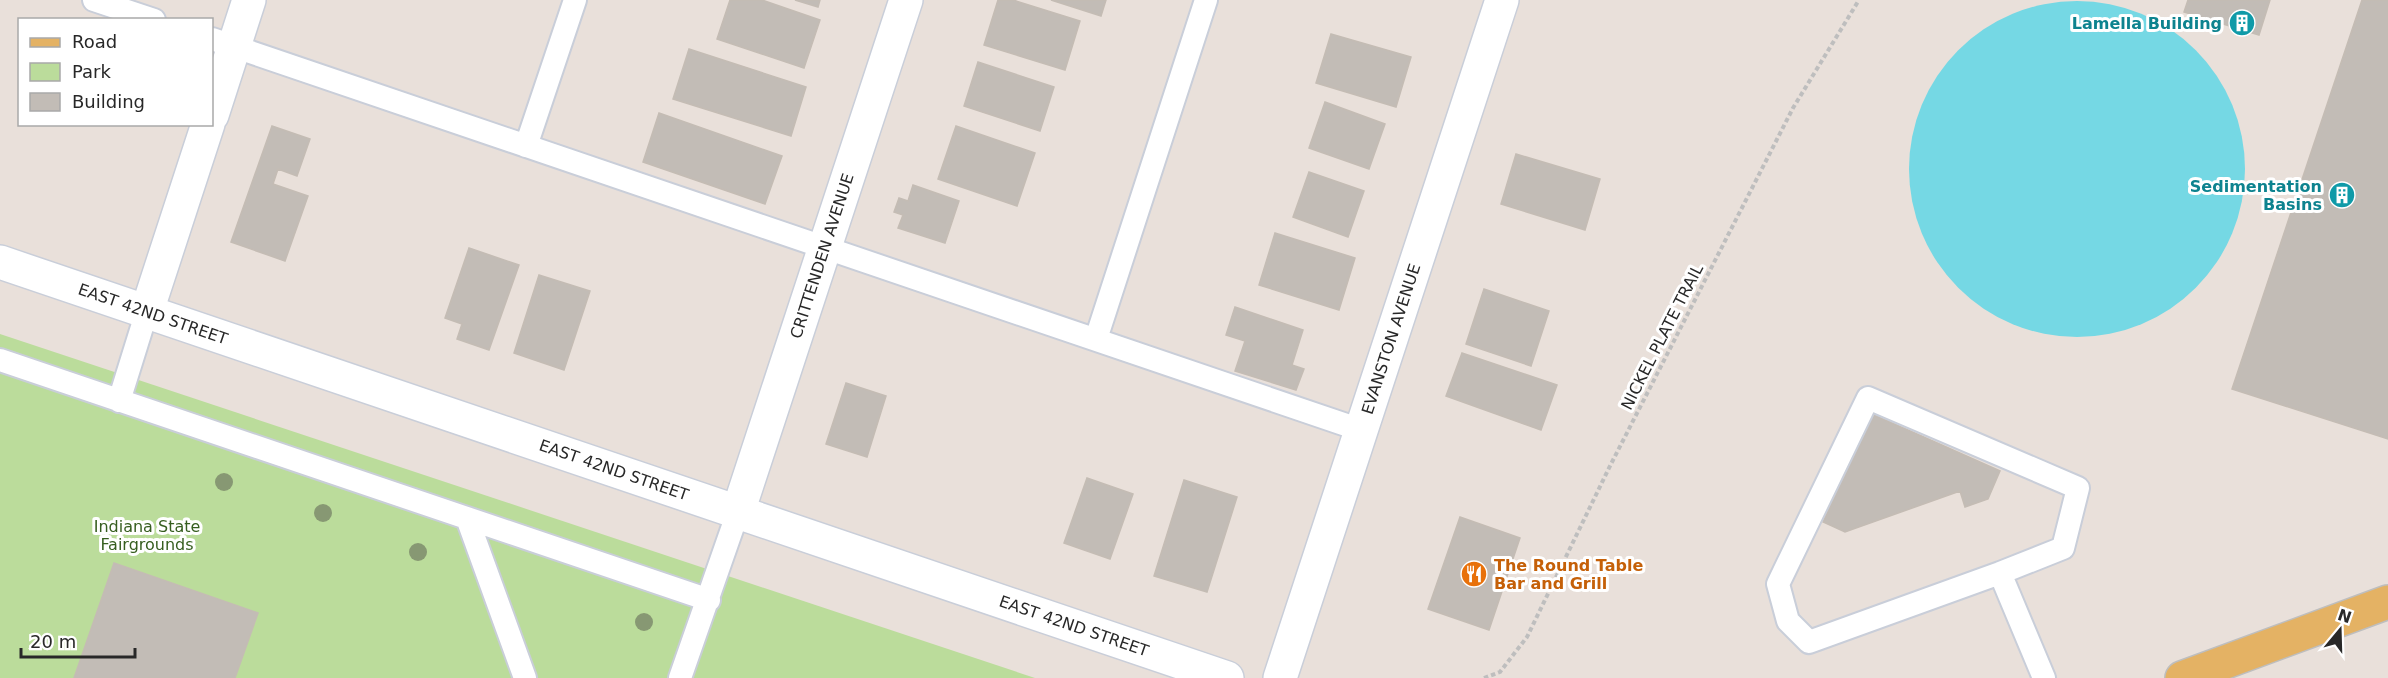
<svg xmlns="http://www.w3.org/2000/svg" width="2388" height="678" font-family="'DejaVu Sans',sans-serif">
<rect width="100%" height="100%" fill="#e9e0da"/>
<path fill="#bbdc9b" d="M0 334 1035 678H0Z"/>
<path fill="#75d8e4" d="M1909 169a168 168 0 1 1 336 0a168 168 0 1 1-336 0Z"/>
<path fill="#c2bcb6" stroke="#c4bcb4" stroke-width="1.5" d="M730 0H762L820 20 804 68 717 39Z
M795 0H820L818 7Z
M998 0H1013L1080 21 1065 70 984 45Z
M1051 0H1106L1101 16Z
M2188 0H2270L2259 35 2184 12Z
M2362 0H2388V439L2232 389Z
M1331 34 1411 57 1396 107 1316 83Z
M689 49 806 87 791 136 673 99Z
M978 62 1054 87 1040 131 964 106Z
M1325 102 1385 124 1369 169 1309 148Z
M659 113 782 156 765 204 643 162Z
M272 126 310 139 297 176 278 169 273 184 308 196 285 261 231 242Z
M956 126 1035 153 1017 206 938 179Z
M1516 154 1600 179 1585 230 1501 204Z
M1309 172 1364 191 1348 237 1293 217Z
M913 185 959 201 945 243 898 228 903 215 894 212 899 198 908 201Z
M1275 233 1355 258 1339 310 1259 285Z
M469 248 519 265 489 350 457 339 462 324 445 318Z
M539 275 590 291 564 370 514 353Z
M1484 289 1549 311 1531 366 1466 344Z
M1235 307 1303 330 1292 365 1304 369 1296 390 1235 371 1245 341 1226 335Z
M1462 353 1557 385 1541 430 1446 396Z
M846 383 886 396 867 457 826 444Z
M1872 414 2000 471 1988 499 1965 507 1960 491 1845 532 1823 522Z
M1087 478 1133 494 1110 559 1064 543Z
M1184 480 1237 497 1207 592 1154 576Z
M1460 517 1520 538 1489 630 1428 609Z
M114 563 258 613 235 678H74Z"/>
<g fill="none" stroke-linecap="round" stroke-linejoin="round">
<defs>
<path id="service" d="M94 0 154 20
M212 39 1361 430
M526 146 575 0
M1096 339 1206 0
M0 360 709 600
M119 401 147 311
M467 518 525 678
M2000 573 2063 548 2078 488 1868 398 1778 584 1788 621 1809 642 2000 573 2044 678
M680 678 738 512"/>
<path id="minor" d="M212 115 249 0
M147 311 208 124
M738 512 906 0
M1280 678 1502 0"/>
<path id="tertiary" d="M0 262 1227 678"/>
<path id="primary" d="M2182 678 2388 602"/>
</defs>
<use href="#service" stroke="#c9ced9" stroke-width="26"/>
<use href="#minor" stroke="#c9ced9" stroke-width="36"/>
<use href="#tertiary" stroke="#c9ced9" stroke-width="36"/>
<use href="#primary" stroke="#bebebe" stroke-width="36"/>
<path stroke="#bebebe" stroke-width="4" stroke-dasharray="4.5 3" stroke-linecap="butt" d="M1484 678 1500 672 1527 637 1611 464 1793 108 1859 0"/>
<use href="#service" stroke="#fff" stroke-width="22"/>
<use href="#minor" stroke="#fff" stroke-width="33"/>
<use href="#tertiary" stroke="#fff" stroke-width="33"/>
<use href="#primary" stroke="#e4b264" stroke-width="33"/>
</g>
<g fill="#879873">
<circle cx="224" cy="482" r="9"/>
<circle cx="323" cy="513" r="9"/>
<circle cx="418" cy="552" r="9"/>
<circle cx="644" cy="622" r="9"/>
</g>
<defs>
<symbol id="building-disc" viewBox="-11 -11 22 22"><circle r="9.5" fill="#0f9aa8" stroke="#fff"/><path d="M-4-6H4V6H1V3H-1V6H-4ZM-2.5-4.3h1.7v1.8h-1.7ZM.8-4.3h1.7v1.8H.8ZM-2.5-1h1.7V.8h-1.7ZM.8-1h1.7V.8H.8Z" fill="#fff"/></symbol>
<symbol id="restaurant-disc" viewBox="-11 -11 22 22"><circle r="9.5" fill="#e8710a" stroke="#fff"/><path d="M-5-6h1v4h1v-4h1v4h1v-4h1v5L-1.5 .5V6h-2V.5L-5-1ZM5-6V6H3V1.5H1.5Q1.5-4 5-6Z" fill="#fff"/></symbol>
</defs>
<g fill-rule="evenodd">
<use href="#building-disc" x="2227" y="8" width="30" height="30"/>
<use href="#building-disc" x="2327" y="180" width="30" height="30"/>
<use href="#restaurant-disc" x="1459" y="559" width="30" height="30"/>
</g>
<g text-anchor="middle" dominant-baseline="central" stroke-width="6" stroke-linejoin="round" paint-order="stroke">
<g font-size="16" font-weight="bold" fill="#0d838f" stroke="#fff" text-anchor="end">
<text x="2222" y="23">Lamella Building</text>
<text x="2322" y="186">Sedimentation<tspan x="2322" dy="18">Basins</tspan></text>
</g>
<g font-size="16" fill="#282828" stroke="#fff">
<text transform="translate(822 256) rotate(-72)">CRITTENDEN AVENUE</text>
<text transform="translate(153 314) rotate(19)">EAST 42ND STREET</text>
<text transform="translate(1662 337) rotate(-63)">NICKEL PLATE TRAIL</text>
<text transform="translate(1391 339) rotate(-72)">EVANSTON AVENUE</text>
<text transform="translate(614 470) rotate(19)">EAST 42ND STREET</text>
<text transform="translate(1074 626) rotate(19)">EAST 42ND STREET</text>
</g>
<g font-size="16" fill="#365e1f" stroke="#fff">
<text x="147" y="526">Indiana State<tspan x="147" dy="18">Fairgrounds</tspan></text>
</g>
<g font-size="16" font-weight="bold" fill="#c56008" stroke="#fff" text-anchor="start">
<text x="1494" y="565">The Round Table<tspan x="1494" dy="18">Bar and Grill</tspan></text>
</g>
</g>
<rect x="18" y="18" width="195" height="108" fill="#ffffff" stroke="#a9a9a9" stroke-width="1.5"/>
<rect x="30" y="38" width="30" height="9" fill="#e4b264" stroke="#a9a9a9" stroke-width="1.5"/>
<text x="72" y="48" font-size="18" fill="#282828">Road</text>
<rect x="30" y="63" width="30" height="18" fill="#bbdc9b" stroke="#a9a9a9" stroke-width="1.5"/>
<text x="72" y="78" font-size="18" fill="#282828">Park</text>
<rect x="30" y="93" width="30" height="18" fill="#c2bcb6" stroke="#a9a9a9" stroke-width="1.5"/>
<text x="72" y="108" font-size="18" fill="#282828">Building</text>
<g transform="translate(2340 630) rotate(19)" stroke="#ffffff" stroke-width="4.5" paint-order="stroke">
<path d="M0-4.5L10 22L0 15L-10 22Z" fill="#282828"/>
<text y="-9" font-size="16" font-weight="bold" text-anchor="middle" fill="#282828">N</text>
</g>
<path d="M21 648v9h114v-9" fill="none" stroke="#282828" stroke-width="3"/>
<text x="30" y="648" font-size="18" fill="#282828" stroke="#ffffff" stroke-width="4.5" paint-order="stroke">20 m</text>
</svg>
